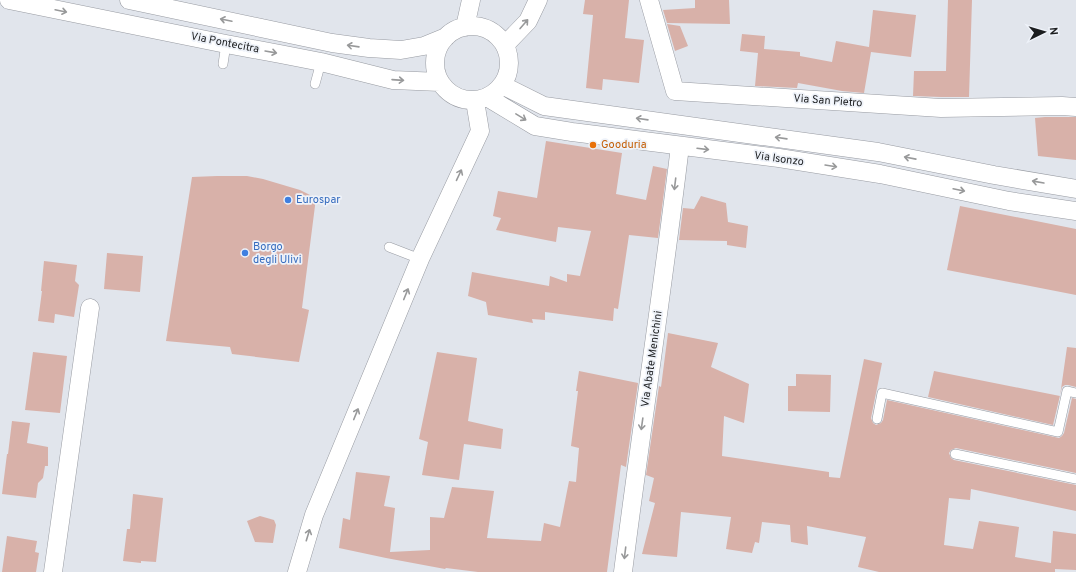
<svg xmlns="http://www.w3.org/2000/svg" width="1076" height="572" font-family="Overpass,sans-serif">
<rect width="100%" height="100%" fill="#e1e5ec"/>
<path fill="#d8b1a9" d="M585 0H629L625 38 644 40 639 83 603 79 602 90 586 88 593 15 583 14Z
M695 0H729L730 24 667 23 663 10 695 8Z
M948 0H972L969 97H941L913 96 914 71H946Z
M873 10 916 15 911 57 871 52 864 93 842 91 798 83 797 88 755 86 758 53 740 51 742 34 765 36 764 49 800 52V56L832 62 836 41 869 47Z
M667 24 680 26 688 46 675 51Z
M1045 117H1076V160L1038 156 1035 118Z
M546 141 622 153 616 194 646 200 653 166 667 169 658 238 629 235 618 309 614 308 613 321 545 312V320L532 319 533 323 488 315 486 302 468 296 472 272 549 286 550 276 567 282V274L580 276 591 231 558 227 556 242 496 230 501 218 493 216 498 191 537 198Z
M217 176H247L263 179 300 190 316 198 302 308 309 310 299 362 232 354 230 347 166 341 192 177Z
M701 196 726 203 728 222 748 226 746 248 727 245V241L679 240 683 208 694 209Z
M960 206 1076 229V295L947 270Z
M107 253 143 256 140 292 104 289Z
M44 261 77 265 75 281 79 285 74 317 55 314 54 323 38 321 42 291H41Z
M668 333 718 343 711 367 749 384 744 423 724 416 722 456 829 472V477L840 478 864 359 882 363 871 418 873 423 876 425 881 423 883 420 887 400 1059 438 1062 436 1064 433 1072 398 1076 399V473L956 448 951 450 949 453 951 458 954 460 1076 485V511L971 489 970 500 949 498 944 545 973 549 979 521 1019 527 1015 557 1051 563 1053 531 1076 534V570L1055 569V572H879L858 567 866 537 807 526 808 545 791 542 790 525 762 522 759 543 755 542 752 553 726 549 731 517 681 512 677 557 642 554 655 503 649 501 654 478 646 475 659 386 661 387Z
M1067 347 1076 348V387L1068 385H1065L1062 387 1053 425 928 397 934 371 1060 396Z
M33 352 67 356 60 413 25 410Z
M437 352 477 358 468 421 503 429 501 449 464 444 459 480 422 475 428 442 419 439Z
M579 371 638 383 626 467 621 465 607 572H478L446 568 445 569 386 558 339 548 343 518 350 520 356 472 390 476 384 506 395 508 390 552 430 550V517L444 518 452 487 494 491 487 538 541 541 544 523 560 527 569 481 576 482 579 448 571 446 578 391H576Z
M796 374 831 375 830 412 788 411V386H796Z
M12 421 30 423 27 443 48 447V466H45L43 478 38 483 36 498 2 494 7 454H8Z
M133 494 163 498 156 562 141 561V563L123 561 127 529H130Z
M260 516 274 520 276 525 273 543 255 542 247 521Z
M7 536 37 541 35 552 39 553 36 572H2Z"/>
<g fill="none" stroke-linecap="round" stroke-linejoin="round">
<defs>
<path id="lane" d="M223 64 226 44
M315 84 321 62
M389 247 420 259
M877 419 882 393 1058 432 1067 391 1076 393
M955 454 1076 479"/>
<path id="street" d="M9 0 226 44 280 54 321 62 393 80 440 82
M129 0 332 43 369 48 401 50 424 46 446 37
M649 0 675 91 941 108 1062 106 1076 107
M435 63a37 37 0 1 1 74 0a37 37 0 1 1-74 0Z
M465 27 471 0
M505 45 528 21 538 0
M502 85 544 106 878 152 994 175 1076 189
M487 97 535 126 572 132 779 158 880 174 1009 201 1076 211
M53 572 90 308
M297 572 314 515 420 259 480 131 475 101
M623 572C641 430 663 288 680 146"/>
</defs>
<use href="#lane" stroke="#989ba2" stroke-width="10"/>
<use href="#street" stroke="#989ba2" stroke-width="19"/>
<use href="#lane" stroke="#fff" stroke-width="9"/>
<use href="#street" stroke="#fff" stroke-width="18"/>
</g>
<defs><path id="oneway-shaft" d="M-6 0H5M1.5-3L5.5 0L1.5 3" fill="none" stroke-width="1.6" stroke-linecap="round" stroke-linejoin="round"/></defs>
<g stroke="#98999a">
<use href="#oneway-shaft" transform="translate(61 11) rotate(12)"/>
<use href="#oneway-shaft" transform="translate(226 20) rotate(-168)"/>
<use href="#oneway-shaft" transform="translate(524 24) rotate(-49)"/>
<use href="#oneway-shaft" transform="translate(353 46) rotate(-172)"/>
<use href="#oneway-shaft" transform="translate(271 52) rotate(10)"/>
<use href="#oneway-shaft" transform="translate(398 80) rotate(4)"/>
<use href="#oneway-shaft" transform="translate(521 117) rotate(31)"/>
<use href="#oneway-shaft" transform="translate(642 119) rotate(-172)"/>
<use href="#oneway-shaft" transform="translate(781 138) rotate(-172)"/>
<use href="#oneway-shaft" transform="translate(703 149) rotate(7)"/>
<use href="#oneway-shaft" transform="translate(910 158) rotate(-169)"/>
<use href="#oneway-shaft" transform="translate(831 166) rotate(9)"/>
<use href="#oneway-shaft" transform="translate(459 175) rotate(-65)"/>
<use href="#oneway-shaft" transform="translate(1038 182) rotate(-170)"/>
<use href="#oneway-shaft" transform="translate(675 184) rotate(97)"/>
<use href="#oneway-shaft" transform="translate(959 190) rotate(12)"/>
<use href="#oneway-shaft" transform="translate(406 294) rotate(-68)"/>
<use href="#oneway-shaft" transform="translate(356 414) rotate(-68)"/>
<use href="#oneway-shaft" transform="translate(642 424) rotate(98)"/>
<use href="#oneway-shaft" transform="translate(308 535) rotate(-73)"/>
<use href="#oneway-shaft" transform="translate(625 553) rotate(97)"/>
</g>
<circle fill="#e8710a" stroke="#eef2f9" stroke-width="1.5" cx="593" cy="145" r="4"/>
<g fill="#3f7fe0" stroke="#eef2f9" stroke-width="1.5">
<circle cx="288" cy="200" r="4"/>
<circle cx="245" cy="253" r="4"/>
</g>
<g text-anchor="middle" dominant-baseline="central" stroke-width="3.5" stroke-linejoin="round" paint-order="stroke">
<g font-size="11" fill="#1b1d1f" stroke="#eef2f9">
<text transform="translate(225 43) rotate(11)">Via Pontecitra</text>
<text transform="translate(828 101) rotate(4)">Via San Pietro</text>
<text transform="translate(779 159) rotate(8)">Via Isonzo</text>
<text transform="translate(652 359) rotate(-82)">Via Abate Menichini</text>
</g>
<g font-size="11" fill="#c56008" stroke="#eef2f9" text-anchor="start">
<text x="601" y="145">Gooduria</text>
</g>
<g font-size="11" fill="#366cbe" stroke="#eef2f9" text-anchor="start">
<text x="296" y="200">Eurospar</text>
<text x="253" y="247">Borgo<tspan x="253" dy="13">degli Ulivi</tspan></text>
</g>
</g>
<g transform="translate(1044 32) rotate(85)" stroke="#eef2f9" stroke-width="3" paint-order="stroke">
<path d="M0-3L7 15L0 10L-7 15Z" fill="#1b1d1f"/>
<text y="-6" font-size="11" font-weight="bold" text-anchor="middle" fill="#1b1d1f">N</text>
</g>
</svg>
